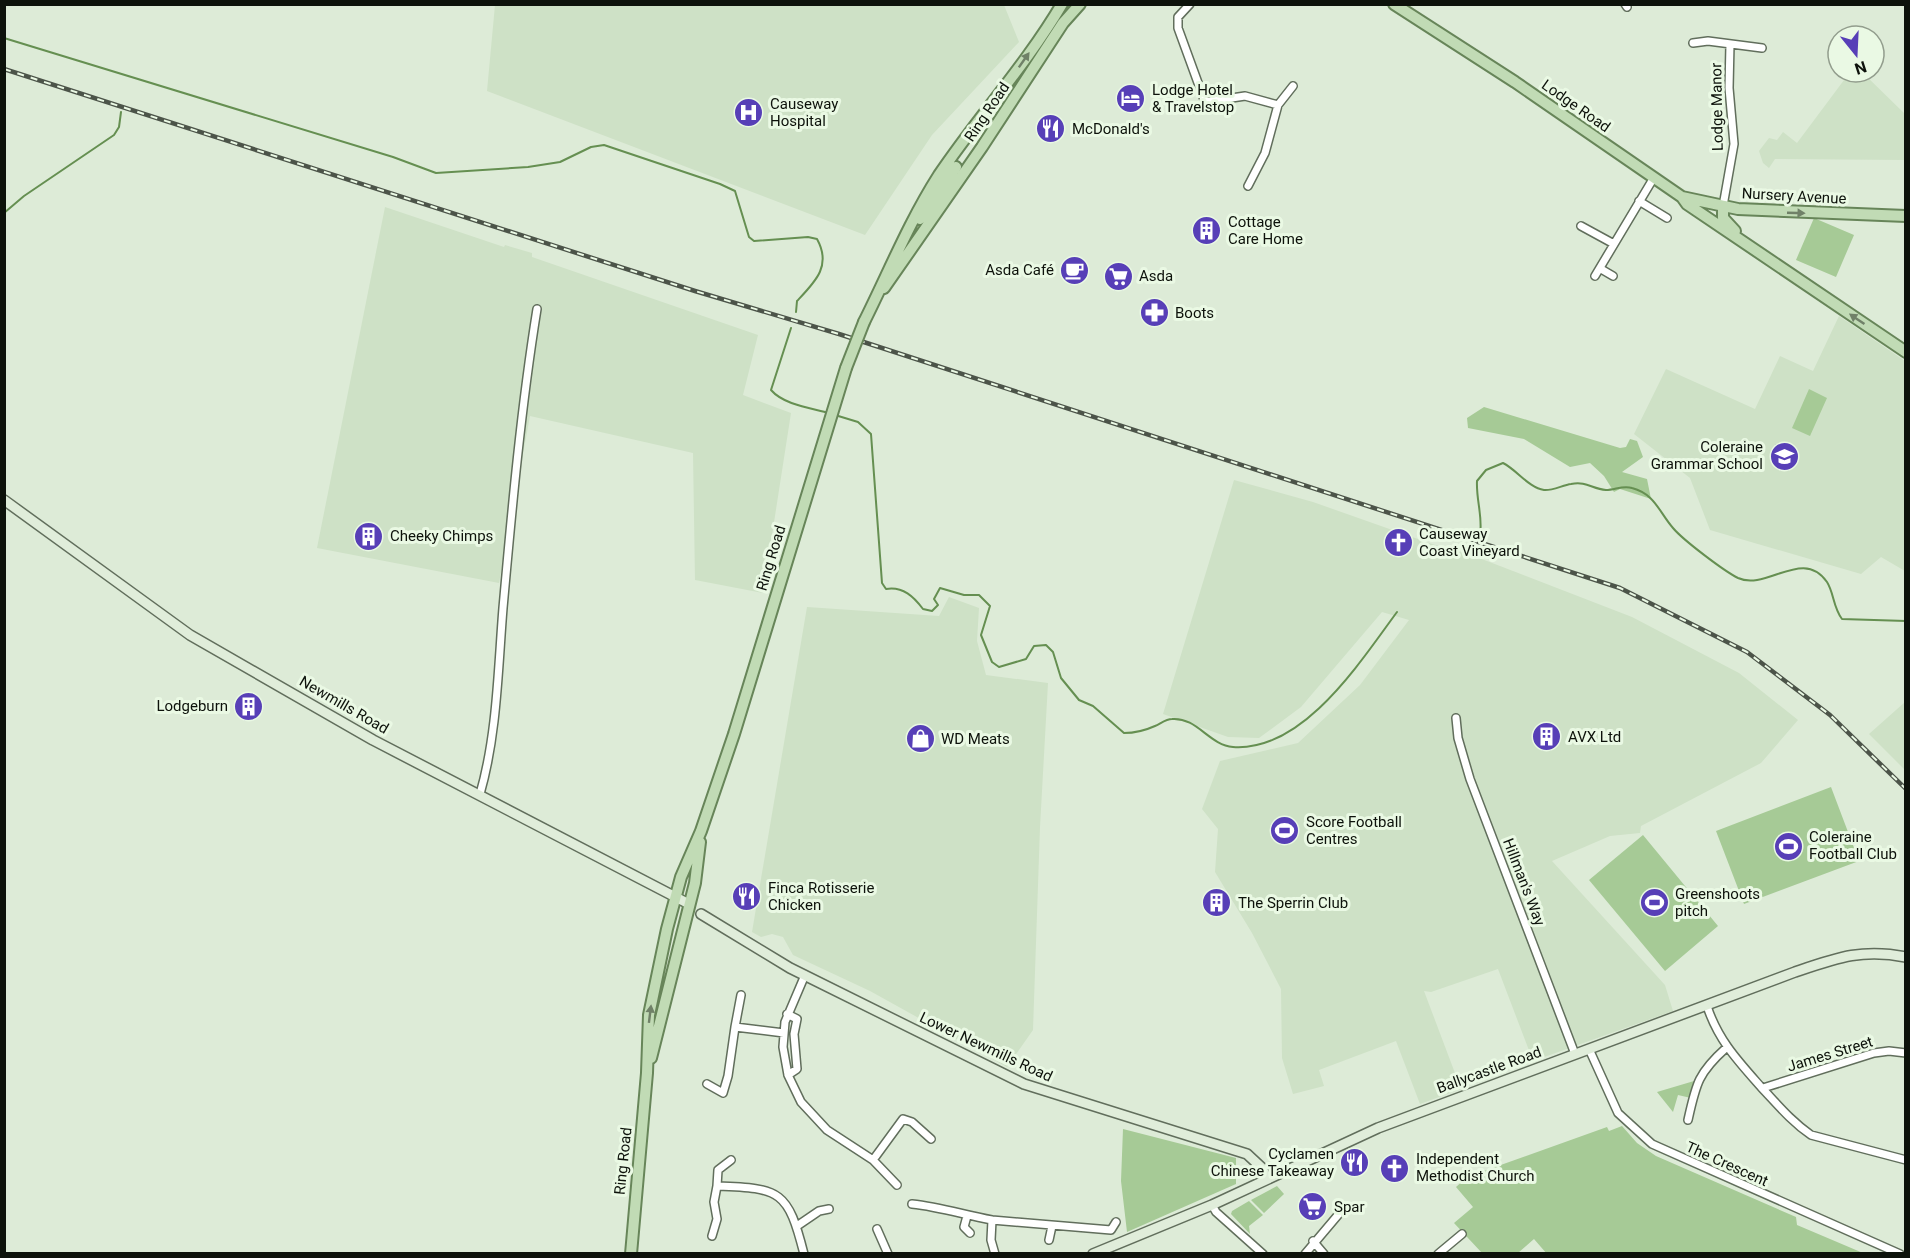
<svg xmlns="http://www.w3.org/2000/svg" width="1910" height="1258" font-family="Roboto,sans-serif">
<rect width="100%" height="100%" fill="#ddebd7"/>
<path fill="#cee1c6" d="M495 5H1004L1019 42 932 135 865 235 487 91Z
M1850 72H1862L1905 114V160L1775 159 1769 168 1763 163 1759 151 1769 138 1777 140 1783 132 1797 143Z
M385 207 504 247 505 245 532 253V257L758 335 743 395 791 413 763 593 695 580 693 453 530 416 499 583 317 548Z
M1839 316 1905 361V571L1881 557 1861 574 1710 530 1690 478 1634 434 1666 369 1755 409 1780 356 1813 371Z
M1234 480 1313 502 1432 544 1474 556 1632 617 1739 673 1798 720 1761 763 1641 826 1640 833 1610 836 1552 861 1665 985 1673 1011 1533 1061 1498 969 1431 992 1424 991 1461 1089 1420 1104 1396 1041 1319 1070 1324 1086 1293 1094 1282 1058 1281 989 1252 933 1215 872 1218 829 1202 809 1220 761 1298 743 1360 685 1409 620 1382 612 1301 707 1259 738 1228 737 1163 714Z
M949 597 979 608 977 641 986 675 1048 683 1040 827 1033 1030 1007 1067 870 991 793 955 783 937 772 934 761 937 752 932 807 607 939 616Z
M1905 702V770L1869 734Z"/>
<path fill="#a6ca96" d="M1814 218 1854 235 1836 277 1796 260Z
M1809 389 1827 398 1810 436 1792 428Z
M1484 407 1620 448 1626 447 1630 439 1637 441 1643 457 1622 472 1647 479 1651 499 1620 489 1614 492 1604 476 1590 463 1570 467 1524 439 1468 428 1467 418Z
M1831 787 1859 861 1744 904 1716 831Z
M1643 835 1718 926 1665 971 1589 880Z
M1694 1081 1691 1098 1678 1095 1673 1112 1657 1092Z
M1622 1126 1637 1143 1656 1156 1796 1217 1797 1225 1863 1253 1547 1254 1534 1239 1518 1253H1482L1454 1223 1473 1207 1456 1187 1467 1177 1607 1127 1609 1131Z
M1123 1129 1236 1158V1184L1127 1232 1121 1181Z
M1277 1186 1284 1194 1264 1213 1251 1200Z
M1249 1201 1263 1215 1249 1226 1250 1234 1231 1214 1232 1211Z"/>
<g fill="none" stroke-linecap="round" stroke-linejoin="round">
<path stroke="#658f51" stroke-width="2" d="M4 38 393 157 436 173 528 167 560 162 591 147 604 145 720 184 735 191 749 237 754 241 808 237 817 239C832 266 815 282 797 301L796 312
M4 213 24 196 114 135 119 127 121 112
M791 328 771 390C784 405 811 408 829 413
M835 415 858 422 871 434 882 583 886 589C903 586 914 597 923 609L932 611 938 605 934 599 940 588 964 595H979L990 606 981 635 992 662 999 667 1026 659 1034 646 1046 645 1053 652 1061 678 1079 700 1093 706 1124 733C1135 733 1144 731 1155 726 1160 724 1166 719 1172 719 1197 717 1209 745 1233 747 1303 752 1360 662 1397 612
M1480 535C1483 517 1476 500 1477 481L1486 470 1503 463C1517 470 1529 488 1544 490 1552 491 1563 485 1571 484 1587 481 1592 489 1606 490 1615 490 1623 485 1632 488 1655 494 1659 512 1673 528 1683 540 1724 571 1738 578 1767 591 1803 547 1827 582 1834 593 1833 607 1842 619L1906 621"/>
<defs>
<path id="street" d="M1190 4 1178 17V28L1205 102 1245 96 1278 105
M1625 4 1627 7
M1693 43 1708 41 1762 48
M1248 186 1265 153 1278 105 1293 86
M1639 201 1667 218
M1723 206 1734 144 1729 88 1730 44
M1581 226 1614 244
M1601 269 1613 276
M1595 276 1653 179
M1456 718 1458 738 1470 779 1575 1054
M480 794C497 735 498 670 503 608 512 508 521 408 537 309
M805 975 785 1022 783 1047 788 1075 801 1102 827 1130 873 1160 897 1185
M1707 1006C1718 1040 1738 1061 1761 1087 1778 1105 1791 1121 1811 1135L1906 1160
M787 1014 797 1019 794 1034 797 1069 788 1075
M735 1027 741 995
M1589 1049 1618 1113 1652 1144 1900 1254
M707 1084 723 1093 728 1076 735 1027 784 1033
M1763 1088 1874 1053 1889 1051 1906 1053
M1688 1120C1696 1084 1698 1073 1726 1048
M873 1160 903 1119 912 1122 931 1139
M717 1186 718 1170 731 1160
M912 1204C941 1207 964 1215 992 1220
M1212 1205 1216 1212 1263 1254
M967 1216 964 1227 970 1233
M797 1226 819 1211 829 1209
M877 1229 888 1254
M712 1236 717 1219 714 1202 717 1186C781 1188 788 1191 804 1254
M1049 1240 1052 1226
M1313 1241 1324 1254
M995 1254 991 1240 992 1220 1111 1230 1116 1222
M1305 1254 1338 1215
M1438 1254 1462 1234"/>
<path id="secondary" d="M4 500 190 635 373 740 689 904
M701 914 790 968 1024 1084 1247 1154 1262 1168 1267 1178
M1093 1254 1212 1205 1378 1128 1795 972C1836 958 1862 948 1906 957"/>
<path id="primary" d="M1394 4 1515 82 1682 197 1687 204 1906 352
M1682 197 1738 209 1906 216
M1723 206V218L1735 231
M920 219 956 167
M884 288 982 147 1063 23 1080 4
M864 322C889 272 909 222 939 175 978 117 1026 65 1062 4
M651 1058 695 883 700 842
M631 1254 647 1073 649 1015 667 929 681 877 701 831 734 734 846 368"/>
</defs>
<use href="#street" stroke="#616e5c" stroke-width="10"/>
<use href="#secondary" stroke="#616e5c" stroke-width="12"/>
<use href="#primary" stroke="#678559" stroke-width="14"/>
<use href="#street" stroke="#fff" stroke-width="7"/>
<use href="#secondary" stroke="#e0edda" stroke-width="9"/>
<use href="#primary" stroke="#c1dbb5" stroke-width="10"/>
<defs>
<path id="rail" d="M4 69 695 291 839 334 1620 588 1747 652 1830 715 1906 789"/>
</defs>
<use href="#rail" stroke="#4c5449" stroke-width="4.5"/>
<use href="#rail" stroke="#eaf9e4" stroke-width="2" stroke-dasharray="7" stroke-linecap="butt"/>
<defs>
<path id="primary-bridge" d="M846 368 864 322"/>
</defs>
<use href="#primary-bridge" stroke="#678559" stroke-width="14" stroke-linecap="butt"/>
<use href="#primary-bridge" stroke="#c1dbb5" stroke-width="10"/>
</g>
<defs><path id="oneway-solid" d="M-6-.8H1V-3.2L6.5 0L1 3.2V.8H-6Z" transform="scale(1.5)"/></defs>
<g fill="#708168">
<use href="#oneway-solid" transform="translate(1024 60) rotate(-55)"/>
<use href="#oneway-solid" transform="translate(1796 213) rotate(2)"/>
<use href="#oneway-solid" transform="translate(1857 319) rotate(-146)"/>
<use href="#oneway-solid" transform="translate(650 1014) rotate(-83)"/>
</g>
<defs>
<symbol id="hotel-disc" viewBox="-11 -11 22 22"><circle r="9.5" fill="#573fb7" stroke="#eaf9e4"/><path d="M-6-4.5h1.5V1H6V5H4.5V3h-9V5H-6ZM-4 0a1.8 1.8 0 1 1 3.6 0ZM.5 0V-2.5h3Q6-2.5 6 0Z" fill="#fff"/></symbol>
<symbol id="hospital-disc" viewBox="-11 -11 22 22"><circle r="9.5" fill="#573fb7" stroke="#eaf9e4"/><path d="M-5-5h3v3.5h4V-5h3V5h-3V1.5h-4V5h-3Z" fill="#fff"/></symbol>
<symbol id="restaurant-disc" viewBox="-11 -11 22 22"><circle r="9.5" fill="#573fb7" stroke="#eaf9e4"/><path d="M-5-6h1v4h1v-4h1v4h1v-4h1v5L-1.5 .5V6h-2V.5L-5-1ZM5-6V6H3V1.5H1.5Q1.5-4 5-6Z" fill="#fff"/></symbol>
<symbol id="building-disc" viewBox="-11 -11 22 22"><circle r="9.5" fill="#573fb7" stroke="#eaf9e4"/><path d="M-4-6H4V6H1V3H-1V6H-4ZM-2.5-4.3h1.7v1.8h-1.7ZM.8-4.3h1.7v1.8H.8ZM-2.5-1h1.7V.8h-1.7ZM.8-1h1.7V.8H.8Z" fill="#fff"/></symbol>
<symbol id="cafe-disc" viewBox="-11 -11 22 22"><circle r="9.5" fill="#573fb7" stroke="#eaf9e4"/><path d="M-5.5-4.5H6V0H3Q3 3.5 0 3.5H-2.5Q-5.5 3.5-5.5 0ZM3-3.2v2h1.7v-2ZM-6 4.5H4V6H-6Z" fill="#fff"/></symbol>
<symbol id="supermarket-disc" viewBox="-11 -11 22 22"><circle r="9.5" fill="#573fb7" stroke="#eaf9e4"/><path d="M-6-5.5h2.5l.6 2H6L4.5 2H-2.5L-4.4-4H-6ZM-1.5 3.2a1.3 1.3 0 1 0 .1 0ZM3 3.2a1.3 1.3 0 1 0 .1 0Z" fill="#fff"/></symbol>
<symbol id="pharmacy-disc" viewBox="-11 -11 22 22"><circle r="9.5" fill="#573fb7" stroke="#eaf9e4"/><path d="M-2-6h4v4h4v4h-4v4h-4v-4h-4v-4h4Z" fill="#fff"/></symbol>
<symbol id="school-disc" viewBox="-11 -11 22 22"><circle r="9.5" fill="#573fb7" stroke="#eaf9e4"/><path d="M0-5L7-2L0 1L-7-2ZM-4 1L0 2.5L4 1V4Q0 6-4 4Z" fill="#fff"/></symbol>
<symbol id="church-disc" viewBox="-11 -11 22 22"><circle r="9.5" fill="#573fb7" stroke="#eaf9e4"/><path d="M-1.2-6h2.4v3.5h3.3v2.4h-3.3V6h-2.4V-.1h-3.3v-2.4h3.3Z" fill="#fff"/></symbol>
<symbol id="shop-disc" viewBox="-11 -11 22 22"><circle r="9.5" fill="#573fb7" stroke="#eaf9e4"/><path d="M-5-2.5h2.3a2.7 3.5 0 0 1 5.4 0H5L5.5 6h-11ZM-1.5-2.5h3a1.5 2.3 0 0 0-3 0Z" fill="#fff"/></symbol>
<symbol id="stadium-disc" viewBox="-11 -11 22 22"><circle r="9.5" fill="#573fb7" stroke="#eaf9e4"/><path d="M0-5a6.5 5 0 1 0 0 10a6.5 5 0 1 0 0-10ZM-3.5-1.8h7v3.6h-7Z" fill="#fff"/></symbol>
</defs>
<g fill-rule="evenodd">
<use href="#hotel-disc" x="1114" y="82" width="33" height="33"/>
<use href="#hospital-disc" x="732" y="96" width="33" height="33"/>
<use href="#restaurant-disc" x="1034" y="112" width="33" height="33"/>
<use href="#building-disc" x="1190" y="214" width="33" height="33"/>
<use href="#cafe-disc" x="1058" y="254" width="33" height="33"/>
<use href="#supermarket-disc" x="1102" y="260" width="33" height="33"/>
<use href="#pharmacy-disc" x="1138" y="296" width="33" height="33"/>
<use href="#school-disc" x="1768" y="440" width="33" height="33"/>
<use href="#building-disc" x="352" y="520" width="33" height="33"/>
<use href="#church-disc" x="1382" y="526" width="33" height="33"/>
<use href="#building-disc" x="232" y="690" width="33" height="33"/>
<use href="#building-disc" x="1530" y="720" width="33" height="33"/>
<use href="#shop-disc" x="904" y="722" width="33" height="33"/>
<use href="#stadium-disc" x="1268" y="814" width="33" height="33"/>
<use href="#stadium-disc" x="1772" y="830" width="33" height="33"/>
<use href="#restaurant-disc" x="730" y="880" width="33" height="33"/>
<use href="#building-disc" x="1200" y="886" width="33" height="33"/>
<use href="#stadium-disc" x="1638" y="886" width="33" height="33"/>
<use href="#restaurant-disc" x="1338" y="1146" width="33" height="33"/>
<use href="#church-disc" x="1378" y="1152" width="33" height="33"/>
<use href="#supermarket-disc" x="1296" y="1190" width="33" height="33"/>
</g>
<g text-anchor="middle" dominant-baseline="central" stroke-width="6" stroke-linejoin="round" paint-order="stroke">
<g font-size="15" fill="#0d120b" stroke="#eaf9e4" text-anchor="start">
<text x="1152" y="90">Lodge Hotel<tspan x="1152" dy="17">&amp; Travelstop</tspan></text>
<text x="770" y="104">Causeway<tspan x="770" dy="17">Hospital</tspan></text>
<text x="1072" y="129">McDonald's</text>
<text x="1228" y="222">Cottage<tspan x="1228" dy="17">Care Home</tspan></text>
<text x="1054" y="270" text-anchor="end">Asda Café</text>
<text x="1139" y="276">Asda</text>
<text x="1175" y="313">Boots</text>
<text x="1763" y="447" text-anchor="end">Coleraine<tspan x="1763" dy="17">Grammar School</tspan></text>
<text x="1419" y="534">Causeway<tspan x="1419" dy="17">Coast Vineyard</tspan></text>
<text x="390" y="536">Cheeky Chimps</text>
<text x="228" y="706" text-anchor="end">Lodgeburn</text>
<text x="1568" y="737">AVX Ltd</text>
<text x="941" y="739">WD Meats</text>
<text x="1306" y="822">Score Football<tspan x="1306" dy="17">Centres</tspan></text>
<text x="1809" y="837">Coleraine<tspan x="1809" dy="17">Football Club</tspan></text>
<text x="768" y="888">Finca Rotisserie<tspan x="768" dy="17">Chicken</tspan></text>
<text x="1675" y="894">Greenshoots<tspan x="1675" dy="17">pitch</tspan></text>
<text x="1238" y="903">The Sperrin Club</text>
<text x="1334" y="1154" text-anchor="end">Cyclamen<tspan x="1334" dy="17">Chinese Takeaway</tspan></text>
<text x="1416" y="1159">Independent<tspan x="1416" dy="17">Methodist Church</tspan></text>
<text x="1334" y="1207">Spar</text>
</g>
<g font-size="15" fill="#0d120b" stroke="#eaf9e4">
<text transform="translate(1576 106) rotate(35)">Lodge Road</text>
<text transform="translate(1717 107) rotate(-91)">Lodge Manor</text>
<text transform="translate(987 112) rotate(-56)">Ring Road</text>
<text transform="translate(1794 196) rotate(3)">Nursery Avenue</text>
<text transform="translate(771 558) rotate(-73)">Ring Road</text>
<text transform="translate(344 705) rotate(30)">Newmills Road</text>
<text transform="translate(1524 882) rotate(69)">Hillman's Way</text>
<text transform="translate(986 1047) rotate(25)">Lower Newmills Road</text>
<text transform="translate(1830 1054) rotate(-17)">James Street</text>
<text transform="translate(1489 1070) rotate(-20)">Ballycastle Road</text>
<text transform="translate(623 1161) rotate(-84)">Ring Road</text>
<text transform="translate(1727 1164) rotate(24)">The Crescent</text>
</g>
</g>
<rect width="1910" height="1258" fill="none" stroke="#0d120b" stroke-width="12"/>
<g transform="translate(1856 54) rotate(162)"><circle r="28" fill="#eaf9e4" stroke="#929d8d" stroke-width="1.5"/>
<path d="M0-4.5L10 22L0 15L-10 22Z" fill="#573fb7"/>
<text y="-9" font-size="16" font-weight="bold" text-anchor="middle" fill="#0d120b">N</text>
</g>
</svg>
